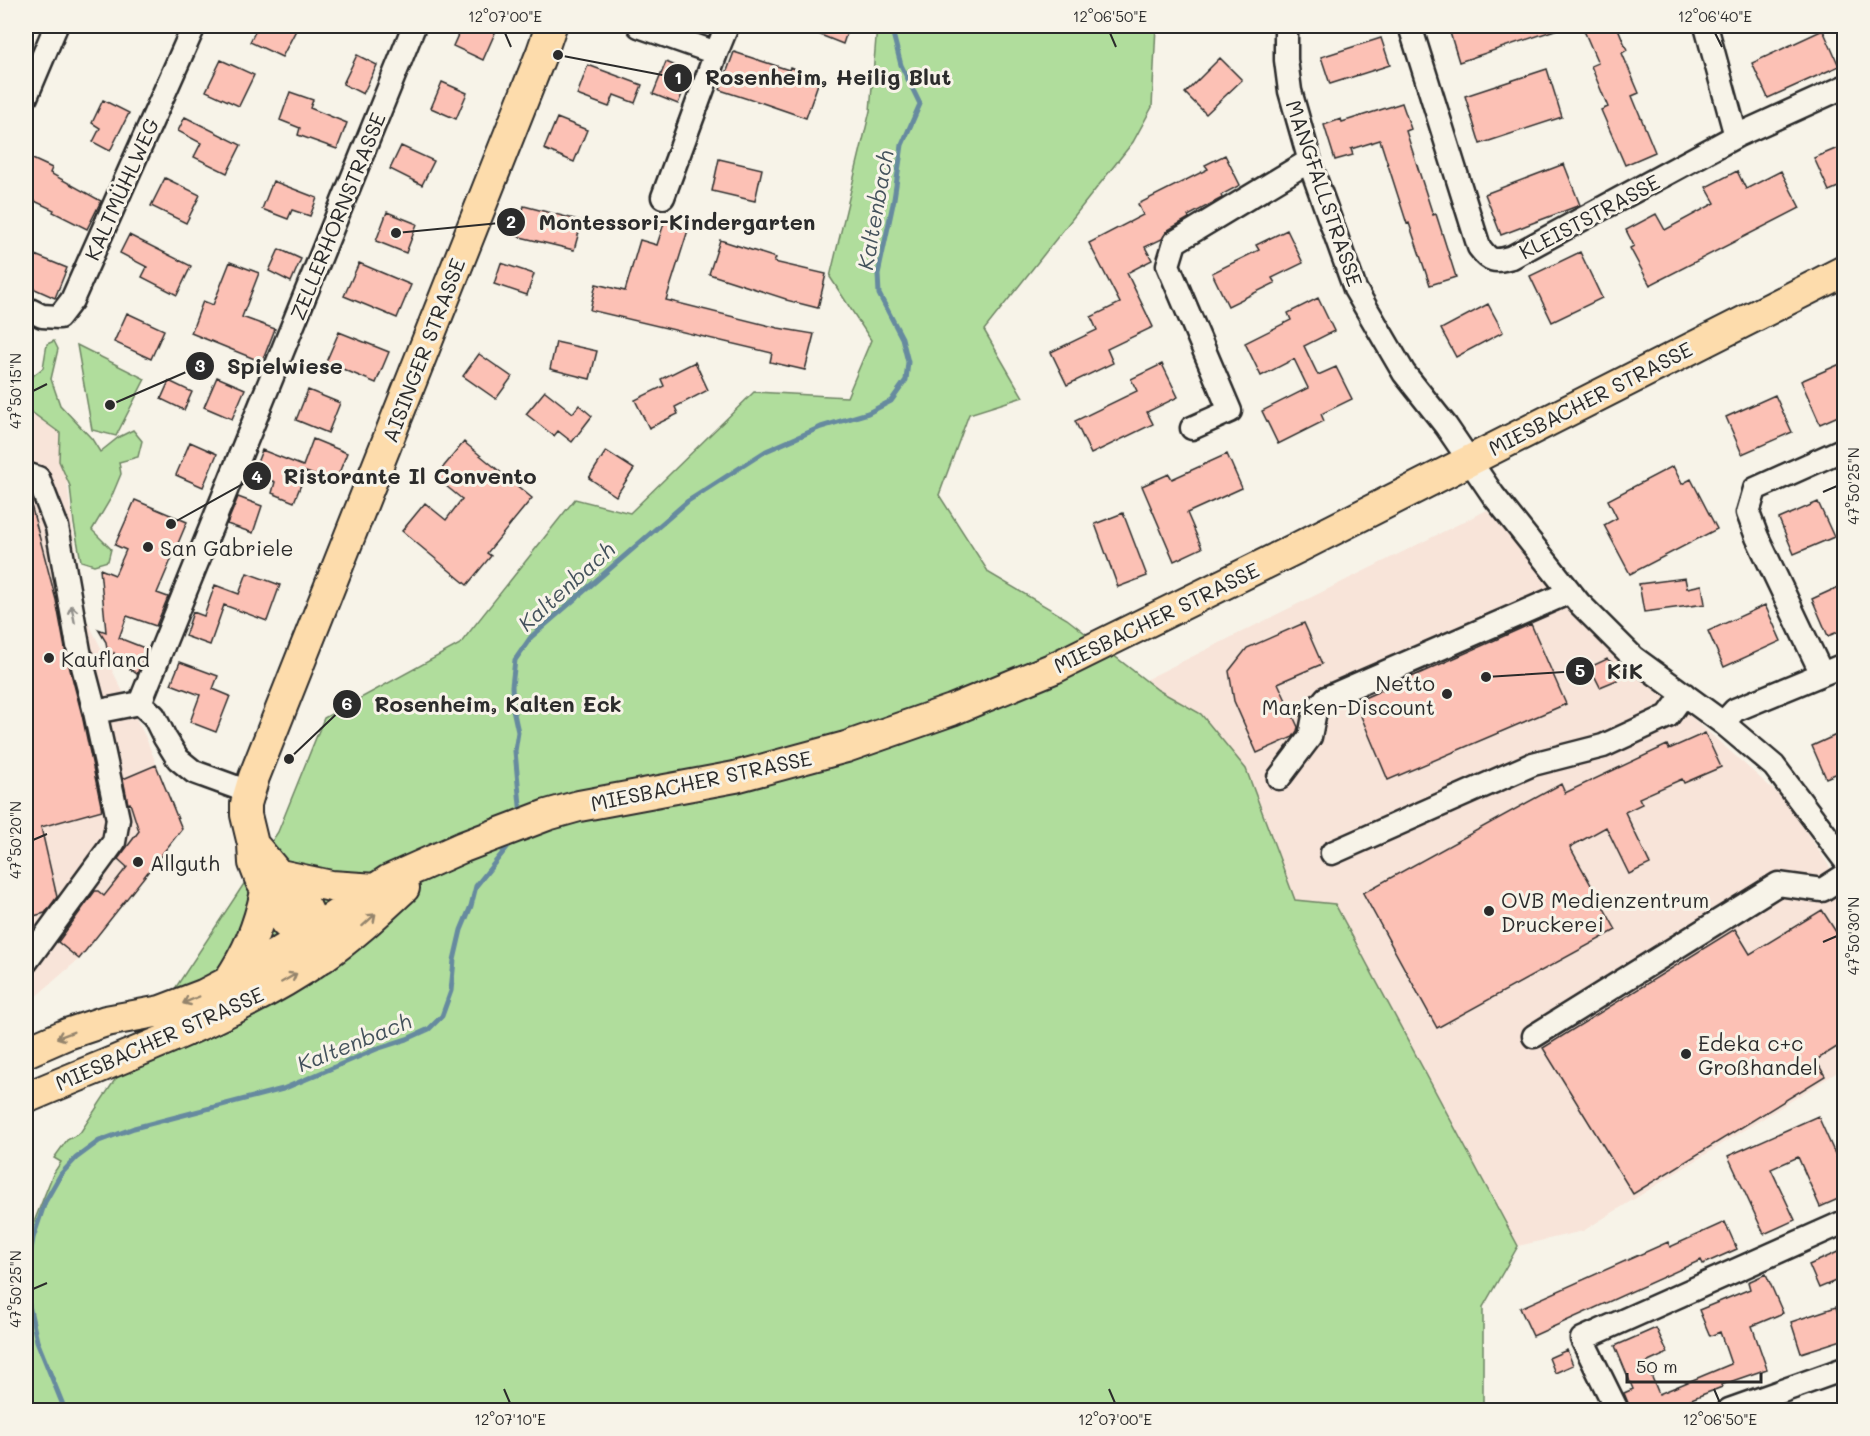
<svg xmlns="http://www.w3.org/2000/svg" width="1870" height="1436" font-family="Mali,sans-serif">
<rect width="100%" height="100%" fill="#f7f3e8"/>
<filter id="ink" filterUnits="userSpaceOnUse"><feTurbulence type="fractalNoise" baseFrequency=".0167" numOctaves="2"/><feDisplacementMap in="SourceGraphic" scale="12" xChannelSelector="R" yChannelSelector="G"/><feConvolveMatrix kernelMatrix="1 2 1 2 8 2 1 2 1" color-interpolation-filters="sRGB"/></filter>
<g filter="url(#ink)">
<path fill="#f8e4d9" d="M26 402 74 425 67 482 84 614 146 738 182 829 79 959 26 1005Z
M1487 510 1573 612 1785 800 1844 888V1068L1583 1231 1518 1246 1335 904 1295 900 1246 769 1201 714 1158 690 1145 680Z"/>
<path fill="#b0dd9c" stroke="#6e8464" stroke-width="1.5" d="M877 26H1156L1152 107 1133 142 984 330 1023 397 969 414 939 495 989 573 1067 619 1158 690 1201 714 1246 769 1295 900 1335 904 1518 1246 1483 1307V1410H28L26 1393V1242L53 1174 61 1162 54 1158 67 1140 80 1133 278 832 324 718 460 644 575 499 630 513 754 392 847 397 871 340 830 277 870 111Z
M54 341 58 349 51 379 60 405 92 439 100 452 119 437 133 430 142 441 138 457 119 462 121 474 111 498 92 530 111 549 108 561 94 565 81 561 74 524 70 486 59 461 60 433 26 408V381L43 368 47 344Z
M77 345 145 379 116 436 92 430Z"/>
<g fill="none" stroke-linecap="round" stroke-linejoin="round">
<path stroke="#668a9f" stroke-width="5" d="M521 816 515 751 518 732 513 709 512 686 515 660 531 637 688 501 766 451 821 427 868 413 891 401 906 380 908 362 902 338 879 294 878 274 894 199 902 145 920 104 901 65 891 26
M65 1410 37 1341 27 1296 28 1267 33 1238 45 1202 61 1174 76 1158 99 1141 134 1128 283 1089 379 1048 407 1039 429 1029 442 1016 451 991 454 960 461 930 471 906 476 886 513 840"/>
</g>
<path fill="#fcc1b5" stroke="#2b2b2b" stroke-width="1.5" d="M258 26H287L296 30 282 57 250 42Z
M462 26H498L483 60 453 46Z
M798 26H849L843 44Z
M1448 26H1561V28L1459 62Z
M1582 26H1617L1627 50 1622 53 1639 93 1632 96 1655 152 1625 165 1601 110 1608 107 1591 66 1598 63Z
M1823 30 1839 66 1768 98 1752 63Z
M1381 38 1390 65 1330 84 1321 57Z
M734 52 789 70 790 67 820 78 806 118 751 99V100L720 90Z
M357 55 377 65 363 94 343 84Z
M1220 58 1242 80 1206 114 1185 93Z
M221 60 254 75 239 106 206 91Z
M666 62 691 72 678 104 653 94Z
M588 65 642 85 635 103 614 95 609 107 577 95Z
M1547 69 1562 117 1480 144 1465 96Z
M442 82 467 93 456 119 431 108Z
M290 92 313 100 310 108 347 123 337 149 298 135 300 128 280 120Z
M103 100 129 113 110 151 93 142 100 128 92 123Z
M1402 103 1411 129 1406 131 1433 215 1436 214 1456 277 1430 285 1409 223 1407 224 1380 140 1351 149 1353 155 1335 160 1324 125 1341 119 1342 122Z
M185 117 241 145 227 173 194 157 201 143 178 131Z
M557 118 587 130 574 162 544 149Z
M1845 145V184L1829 191 1814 158Z
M401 146 434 161 422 185 390 169Z
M1225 155 1240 185 1221 195 1222 198 1188 216 1189 218 1168 230 1162 239 1145 247 1152 260 1127 273 1153 327 1107 349 1113 363 1067 385 1051 352 1097 330 1091 317 1120 303 1089 243 1143 215 1138 204 1208 169 1205 165Z
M26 156 52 168 50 173 101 201 87 229 53 212 54 210 26 197Z
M719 159 762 169 755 201 712 191Z
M1564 164 1580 205 1501 235 1485 194Z
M1737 171 1746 189 1781 171 1800 208 1650 285 1630 248 1634 246 1626 230 1656 214 1665 230 1715 203 1706 187Z
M165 178 200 195 186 223 151 206Z
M273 181 317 198 310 216 292 210 288 219 262 209Z
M524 206 582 221 574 250 516 236Z
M387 212 417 224 406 253 376 241Z
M665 220 689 227 666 300 778 328 814 334 805 370 770 362 772 353 590 310 596 284 625 291 640 240 657 245Z
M1287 230 1303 263 1272 278 1275 283 1228 306 1212 273 1259 250 1256 245Z
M129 235 191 266 177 295 142 277 147 267 120 253Z
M720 240 776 258 774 262 826 274 818 308 786 300V299L709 274Z
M279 249 301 259 291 282 269 271Z
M1580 252 1602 298 1552 322 1530 276Z
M35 255 67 268 55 298 26 285V277Z
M230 262 259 273 242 317 275 329 262 362 191 333 203 301 213 305Z
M359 263 411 285 397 318 344 296Z
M501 263 534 274 527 295 494 284Z
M1318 298 1334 331 1304 346 1318 375 1336 367 1352 399 1321 414 1324 421 1278 444 1262 411 1308 388 1294 359 1261 376 1245 343 1291 320 1288 313Z
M1488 304 1503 332 1456 357 1441 329Z
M127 313 164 330 151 359 114 342Z
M339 332 389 352 376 383 326 362Z
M556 342 597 351 590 379 550 369Z
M479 354 512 377 496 399 463 376Z
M695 362 708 390 675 407 678 414 649 428 635 400 664 386 661 379Z
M1845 362V413L1820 424 1801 381Z
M1162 364 1178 397 1147 412 1153 424 1091 454 1075 421 1137 391 1131 379Z
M217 377 245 389 232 419 204 407Z
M169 381 192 392 184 410 161 399Z
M308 390 340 403 328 433 296 420Z
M545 391 573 413 579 405 592 416 572 442 558 431 554 436 526 414Z
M1775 395 1792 432 1742 454 1726 417Z
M313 439 347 453 335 483 306 472 294 502 272 493 275 482 253 473 262 450 303 466Z
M190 442 217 454 203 487 176 475Z
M464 442 532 498 487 553 491 556 467 585 402 531 425 503 446 520 462 499 435 477Z
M606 451 634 469 616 496 589 478Z
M1227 454 1242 488 1187 513 1202 548 1174 561 1142 486 1169 474 1172 479Z
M1673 466 1682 484 1691 479 1717 529 1630 574 1604 525 1617 518 1608 500Z
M238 497 262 506 253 533 227 524Z
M135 500 187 522 157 593 168 597 156 626 127 616 119 638 147 649 137 674 119 661 114 653 109 666 106 642 98 629 106 632 100 569 115 575 126 550 115 545Z
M30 501 56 600 66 654 82 715 102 810 41 827 57 897 45 913 26 918V502Z
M1818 502 1834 537 1794 554 1779 519Z
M1123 513 1147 576 1118 587 1095 524Z
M247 573 280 585 267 621 224 605 210 645 185 636 193 612 204 616 215 585 239 594Z
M1685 578 1687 588 1702 585 1705 604 1644 612 1639 584Z
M1845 584V629L1828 636 1812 599Z
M1765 605 1781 641 1724 667 1708 631Z
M1304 623 1322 664 1278 683 1298 727 1297 731 1293 737 1257 753 1234 701 1229 671 1247 648Z
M1531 624 1566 704 1388 780 1355 702Z
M1607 659 1629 675 1600 687 1590 667Z
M180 662 218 676 213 689 230 696 216 732 190 722 200 695 171 684Z
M1845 731V770L1826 778 1812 746Z
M1705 733 1721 767 1684 783 1682 779 1639 798 1642 804 1625 812 1650 864 1629 874 1606 827 1570 847 1616 930 1437 1028 1363 893 1561 784 1565 793 1667 745 1669 749Z
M156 765 182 829 79 959 58 942 95 891H98L104 896 127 867 118 859 139 831 130 803 128 804 123 779Z
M1822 910 1845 946V1042L1816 1060 1825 1076 1633 1194 1543 1048 1735 929 1750 954Z
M1818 1116 1840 1165 1845 1163V1196L1820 1207 1798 1157 1771 1169 1795 1220 1764 1234 1728 1156Z
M1725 1222 1737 1249 1703 1264 1701 1260 1533 1336 1520 1308 1668 1242 1670 1247Z
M1840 1251 1845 1260V1277L1819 1288 1809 1265Z
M1766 1274 1783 1313 1752 1326 1767 1369 1721 1385 1722 1387 1663 1410H1631L1624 1393 1633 1389 1615 1346 1656 1328 1668 1353 1646 1363 1659 1394 1731 1364 1720 1332 1710 1336 1699 1310 1750 1289 1748 1282Z
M1836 1307 1838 1313 1845 1311V1339L1801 1353 1791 1322Z
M1567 1350 1573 1365 1555 1373 1549 1358Z"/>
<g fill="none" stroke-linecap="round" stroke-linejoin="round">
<defs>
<path id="minor" d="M639 26 716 53 663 197
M1286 26V60L1290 91 1313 172 1355 289 1404 373 1446 426 1493 495 1579 603 1634 658 1723 723 1774 766 1844 859
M1410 26 1479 247C1490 262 1494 262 1512 257L1736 136 1844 87
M1706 26 1736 136
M716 53 727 26
M26 97 56 26
M26 308 42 316 59 317 72 300 194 26
M1192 428 1230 411 1168 265 1175 242 1309 161
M26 474 38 478 57 527 79 651 95 712 118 819 114 842 26 962
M1822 674 1757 537 1748 513 1755 489 1844 449
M140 703 414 26
M140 703 154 716 165 738 178 759 194 772 249 792
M95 712 140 703
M1723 723 1735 710 1844 665
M1279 778 1310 737 1315 711 1326 698 1570 592
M1332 853 1533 764 1603 746 1668 716 1684 694
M1534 1036 1778 884 1822 890 1844 876
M1617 1410 1582 1339 1844 1222
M1729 1410 1844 1369"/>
<path id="major" d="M257 849 306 908 316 929 321 948
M280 875 331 886 376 889
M323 957 285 922 261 881 254 863 253 844 246 815V804L254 777 542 52 551 26
M228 982C248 952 258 928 266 892
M26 1052 67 1034 106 1021 161 1011 203 995 228 982 285 949 389 880 463 847 547 815 579 806 735 777 846 747 952 710 1054 668 1297 548 1844 271
M26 1098C123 1056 237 1017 324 956 353 936 378 912 404 888"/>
</defs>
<use href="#minor" stroke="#2b2b2b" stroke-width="27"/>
<use href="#major" stroke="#2b2b2b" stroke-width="34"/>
<use href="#minor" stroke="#f7f3e8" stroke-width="22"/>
<use href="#major" stroke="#fddcac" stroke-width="30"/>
</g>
<defs><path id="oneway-shaft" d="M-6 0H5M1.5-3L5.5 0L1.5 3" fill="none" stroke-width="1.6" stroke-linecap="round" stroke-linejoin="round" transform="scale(1.5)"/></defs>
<use stroke="#918f8a" href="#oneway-shaft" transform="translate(73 614) rotate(-101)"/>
<g stroke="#94846c">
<use href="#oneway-shaft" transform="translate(369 920) rotate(-42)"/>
<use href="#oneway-shaft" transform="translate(289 978) rotate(-30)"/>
<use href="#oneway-shaft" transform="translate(191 1000) rotate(157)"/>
<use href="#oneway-shaft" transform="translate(65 1035) rotate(159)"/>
</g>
</g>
<path fill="none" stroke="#2b2b2b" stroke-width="2" d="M505 33 511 47M1110 33 1116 47M1715 33 1722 47M33 391 47 384M1823 492 1837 486M33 840 47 834M1823 942 1837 936M33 1289 47 1283M504 1389 510 1403M1109 1389 1115 1403M1714 1389 1720 1403"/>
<g fill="#2b2b2b" stroke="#f7f3e8" stroke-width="2">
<circle cx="148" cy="547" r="6"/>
<circle cx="49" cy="658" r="6"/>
<circle cx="1447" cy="694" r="6"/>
<circle cx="138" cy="862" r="6"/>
<circle cx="1489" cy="911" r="6"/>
<circle cx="1686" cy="1054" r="6"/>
</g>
<g text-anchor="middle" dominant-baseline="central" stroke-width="6" stroke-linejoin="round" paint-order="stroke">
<g font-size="21" fill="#2b2b2b" stroke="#f7f3e8">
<text transform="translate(121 189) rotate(-66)">KALTMÜHLWEG</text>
<text transform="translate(1325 193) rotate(71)">MANGFALLSTRASSE</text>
<text transform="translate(337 216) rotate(-68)">ZELLERHORNSTRASSE</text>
<text transform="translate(1589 216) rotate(-28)">KLEISTSTRASSE</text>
<text transform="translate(423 350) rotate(-69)">AISINGER STRASSE</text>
<text transform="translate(1590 398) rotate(-27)">MIESBACHER STRASSE</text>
<text transform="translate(1156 617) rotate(-26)">MIESBACHER STRASSE</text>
<text transform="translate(701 780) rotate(-12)">MIESBACHER STRASSE</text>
<text transform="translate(159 1038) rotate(-24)">MIESBACHER STRASSE</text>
</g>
<g font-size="21" fill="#2b2b2b" stroke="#f7f3e8" text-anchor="start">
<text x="160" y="547">San Gabriele</text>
<text x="61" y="658">Kaufland</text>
<text x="1435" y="682" text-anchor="end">Netto<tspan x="1435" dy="24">Marken-Discount</tspan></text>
<text x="150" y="862">Allguth</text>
<text x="1501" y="899">OVB Medienzentrum<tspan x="1501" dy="24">Druckerei</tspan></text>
<text x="1698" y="1042">Edeka c+c<tspan x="1698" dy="24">Großhandel</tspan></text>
</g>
<g font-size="22" font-style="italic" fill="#44525c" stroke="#f7f3e8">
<text transform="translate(875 210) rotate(-80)">Kaltenbach</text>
<text transform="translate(566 586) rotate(-42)">Kaltenbach</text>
<text transform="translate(354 1042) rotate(-22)">Kaltenbach</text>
</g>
</g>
<path fill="none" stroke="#2b2b2b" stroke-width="2" d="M558 55L678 78M396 233L511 222M110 405L200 366M171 524L257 476M1486 677L1580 671M289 759L347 704"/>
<g fill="#2b2b2b" stroke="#f7f3e8" stroke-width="2">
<circle cx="558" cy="55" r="6"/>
<circle cx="396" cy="233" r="6"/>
<circle cx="110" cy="405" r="6"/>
<circle cx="171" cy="524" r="6"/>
<circle cx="1486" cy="677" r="6"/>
<circle cx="289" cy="759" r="6"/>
<circle cx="678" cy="78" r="15"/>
<circle cx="511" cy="222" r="15"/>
<circle cx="200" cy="366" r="15"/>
<circle cx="257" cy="476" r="15"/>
<circle cx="1580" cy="671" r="15"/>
<circle cx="347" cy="704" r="15"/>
</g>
<g font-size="18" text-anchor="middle" font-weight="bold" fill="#fff">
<text x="678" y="84">1</text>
<text x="511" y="228">2</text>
<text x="200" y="372">3</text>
<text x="257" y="483">4</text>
<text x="1580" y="677">5</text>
<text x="347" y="710">6</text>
</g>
<g font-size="22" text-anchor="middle" font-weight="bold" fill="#2b2b2b" stroke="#f7f3e8" stroke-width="6" stroke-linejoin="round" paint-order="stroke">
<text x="828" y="85">Rosenheim, Heilig Blut</text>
<text x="677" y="230">Montessori-Kindergarten</text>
<text x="285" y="374">Spielwiese</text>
<text x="410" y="484">Ristorante Il Convento</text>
<text x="1625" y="679">KiK</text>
<text x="498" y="712">Rosenheim, Kalten Eck</text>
</g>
<rect width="1870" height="1436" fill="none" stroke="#f7f3e8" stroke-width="66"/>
<path d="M1627 1373v9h134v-9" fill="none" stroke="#2b2b2b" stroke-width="3"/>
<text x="1636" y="1373" font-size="18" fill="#2b2b2b" stroke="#f7f3e8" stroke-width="4.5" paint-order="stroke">50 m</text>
<rect x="33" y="33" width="1804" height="1370" fill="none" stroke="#2b2b2b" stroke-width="2"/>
<g font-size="15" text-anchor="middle" fill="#2b2b2b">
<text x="505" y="22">12°07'00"E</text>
<text x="1110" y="22">12°06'50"E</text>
<text x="1715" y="22">12°06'40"E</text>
<text transform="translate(16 391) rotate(-90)" y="5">47°50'15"N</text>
<text transform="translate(1854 486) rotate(-90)" y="5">47°50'25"N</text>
<text transform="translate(16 840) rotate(-90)" y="5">47°50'20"N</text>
<text transform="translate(1854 936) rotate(-90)" y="5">47°50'30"N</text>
<text transform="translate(16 1289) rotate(-90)" y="5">47°50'25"N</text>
<text x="510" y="1425">12°07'10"E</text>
<text x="1115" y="1425">12°07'00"E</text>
<text x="1720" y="1425">12°06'50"E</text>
</g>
</svg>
